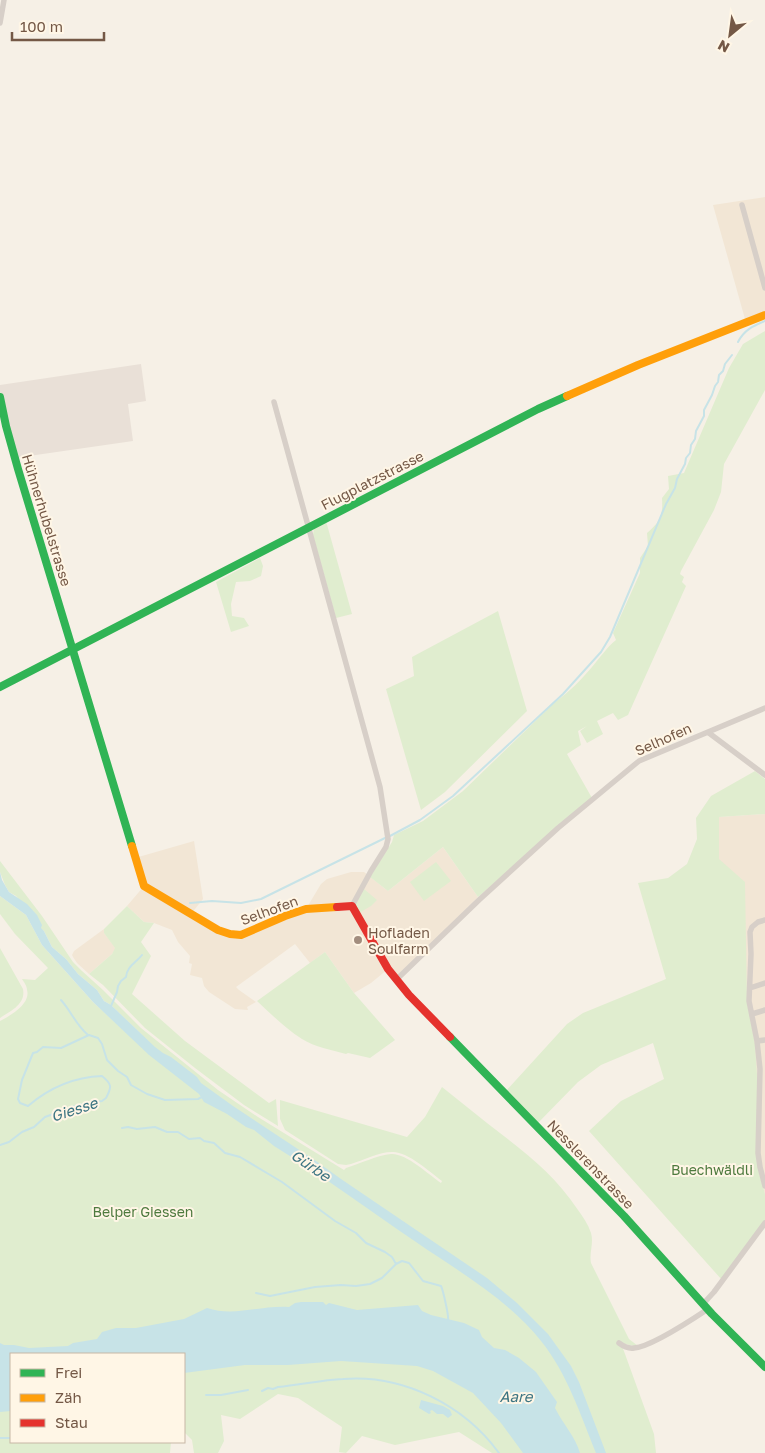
<svg xmlns="http://www.w3.org/2000/svg" width="765" height="1453" font-family="'Golos Text',sans-serif">
<rect width="100%" height="100%" fill="#f6f0e6"/>
<path fill="#f2e6d5" d="M765 197V311L745 319 713 205Z
M765 814V1194L759 1173 719 859V817Z
M194 841 203 899 191 914 218 930 241 935 306 909 321 884 327 879 351 872H364L388 891 443 847 478 897 396 980 388 969 371 983 354 993 325 952 310 963 295 944 236 987 239 990 256 1002 247 1007 248 1010 235 1009 209 992 204 986 202 978 190 975 192 964 189 963 190 956 178 942 172 930 154 923 144 922 127 906 144 886 135 858Z
M104 929V933L116 948 112 954 89 974 77 963 73 957 72 955 74 951Z"/>
<path fill="#e9e0d7" d="M141 364 146 401 128 404 133 441 15 458 0 397V385Z"/>
<path fill="#e0edcf" d="M765 331V390L724 464 721 492 714 510 681 571 680 574 684 577 682 582 686 586 628 715 618 720 613 713 597 721 603 734 587 743 580 731 587 726 578 731 581 745 567 754 592 798 478 897 443 847 388 891 370 877 392 842 394 835 423 821 463 791 555 702C569 692 581 680 592 667 600 658 606 648 616 640L613 633 640 573V558L648 546 647 533C661 521 663 515 662 498L669 489 668 476 684 473 729 368 743 344Z
M326 521 352 614 336 618 313 535 314 528Z
M260 558 263 566 261 576 250 581 236 582 231 604 232 616 244 618 249 626 231 632 216 582Z
M498 611 527 711 445 792 421 810 386 689 414 676 412 657Z
M755 771 765 779V814L719 817V859L745 882 747 1002 755 1044 758 1092 759 1173 765 1194V1220L722 1280 589 1131 621 1101 664 1079 653 1043 601 1065 578 1082 537 1124 505 1092 567 1024 583 1013 666 979 638 883 668 878 687 864 697 839 696 818 711 796Z
M0 861 42 916 73 962 82 971 103 990 141 1028 218 1090 258 1117 344 1170 346 1168C359 1164 378 1155 391 1154 406 1153 428 1174 441 1183L442 1181C430 1172 407 1151 392 1152 379 1152 364 1160 351 1164L346 1165 338 1164 285 1130 280 1119V1100L407 1137 425 1117 442 1087C457 1099 472 1111 487 1123 522 1150 553 1172 578 1210 583 1217 588 1224 591 1233 594 1243 589 1253 591 1263L629 1339 638 1346H634L621 1343 654 1434 656 1453H492L459 1432 395 1445 362 1436 346 1453 339 1452 342 1427 298 1398 278 1394 240 1419 221 1415 224 1441 218 1453H194L192 1440 184 1432V1354H11V1442H171L170 1453H0V1021C10 1016 31 1004 27 990 27 986 24 982 22 979L35 980 48 968 15 934 0 914V896L26 915 42 945 93 1002 132 1038 142 1035 111 1005 104 1001 97 990 78 974 66 959 52 947 44 931 40 928 16 896 9 892 5 885 0 872Z
M436 862 451 881 424 901 410 882Z
M364 889 377 900 371 906 359 913 355 905Z
M127 906 144 922 154 923 141 942 151 956 132 994 185 1041 269 1103 276 1099 278 1126 244 1105 195 1068 145 1028 103 985 89 974 112 954 115 948 104 933V929Z
M0 948 23 989C26 1004 11 1011 0 1018Z
M325 952 354 993 395 1040 370 1058 348 1053 346 1054C331 1050 315 1047 302 1039 286 1029 271 1014 257 1001Z"/>
<path fill="#c7e3e7" d="M0 872 2 880 9 892 27 904 37 915 42 925 41 928 44 931 52 947 66 959 78 974 97 990 104 1001 111 1005 155 1047 163 1053 171 1057 197 1077 201 1083 233 1106 316 1161 341 1179 487 1278 517 1303 548 1334 571 1366 579 1382 606 1453H596C580 1414 567 1373 541 1341 509 1300 458 1271 416 1242 369 1210 323 1176 274 1146L254 1130 246 1127 227 1114 204 1102 199 1094 149 1055 93 1002 42 945 26 915 0 896Z
M301 1302H323L326 1305 329 1303 357 1310 418 1305 422 1311 431 1315 464 1323 479 1330 482 1337 494 1348 505 1350 519 1358 536 1372 557 1402 555 1408C563 1424 575 1436 580 1453H523L501 1423 473 1393 433 1371 417 1366 341 1361 288 1365H245L184 1373V1354H11V1411L0 1412V1343L4 1345H14L29 1348 68 1346 73 1343 97 1339 102 1332 116 1328H136L184 1319 207 1308C234 1317 261 1305 289 1307L295 1303Z
M421 1400 443 1406 450 1410 452 1415 448 1418 443 1414H437L432 1410 430 1411 431 1413 429 1414 419 1408Z"/>
<g fill="none" stroke-linecap="round" stroke-linejoin="round">
<path stroke="#c7e3e7" stroke-width="2" d="M738 342C744 330 753 326 765 321
M390 836 420 820 453 796 563 694 601 652 610 637 666 504 675 488 677 479 685 464 686 458 690 453 691 445 695 439 696 431 704 416V410L712 395 715 386 718 382 719 375 723 371 725 364 732 355
M190 903 212 901 241 903 261 899 385 838
M61 1000C71 1011 76 1025 88 1035
M111 1006 117 992 118 986 121 981 126 977C127 966 136 963 142 955
M122 1128 128 1127 137 1129 155 1127 167 1132H178L189 1139 200 1138 204 1141 214 1143 225 1153 240 1157 282 1182 335 1221 356 1233 366 1243 385 1252 392 1257 396 1264
M0 1145 9 1142 22 1132 34 1127 45 1117 78 1105 102 1101 106 1098C112 1087 112 1084 102 1076 75 1077 49 1088 28 1106L20 1103 18 1099 22 1080 33 1053 37 1052 43 1047 61 1048 89 1035 98 1038 102 1044 107 1060 118 1071 127 1077 131 1085 147 1094 165 1100 198 1099 202 1097
M256 1293 270 1296 315 1287 341 1285 356 1286 370 1284 382 1278 396 1264 402 1261 409 1263 423 1281 441 1286C443 1290 449 1316 448 1320
M262 1391 268 1388 273 1389 278 1387C300 1385 321 1380 343 1379 403 1374 464 1405 499 1453
M206 1395H221L248 1390
M0 1438H11"/>
<path stroke="#d7cfc8" stroke-width="5.5" d="M0 23 4 0
M742 205 765 288
M274 402 380 787 388 839 386 847 371 871 352 906
M709 733 765 775
M765 920 758 922 752 927 750 932 751 954 749 1001 757 1041 760 1069 758 1153 760 1167 765 1186
M396 980 479 900 558 828 639 761 765 708
M750 988 765 983
M752 1014 765 1010
M757 1041 765 1040
M703 1304 714 1292 765 1223
M619 1343C623 1346 628 1349 634 1348 650 1347 693 1319 708 1309"/>
<path stroke="#30b455" stroke-width="8" d="M0 397 6 426 18 469 132 846
M0 687 538 409 567 396
M450 1037 624 1216 712 1314 765 1367"/>
<path stroke="#ff9f0a" stroke-width="8" d="M567 396 638 365 765 315
M132 846 144 886 218 930 230 934 241 935 285 916 306 909 337 907"/>
<path stroke="#e5322d" stroke-width="8" d="M337 907 352 906 388 969 409 995 450 1037"/>
</g>
<circle fill="#a28d7e" stroke="#fff6e6" stroke-width="2" cx="358" cy="940" r="5"/>
<g text-anchor="middle" dominant-baseline="central" stroke-width="4" stroke-linejoin="round" paint-order="stroke">
<g font-size="14" fill="#745846" stroke="#fff6e6">
<text transform="translate(372 480) rotate(-27)">Flugplatzstrasse</text>
<text transform="translate(47 520) rotate(73)">Hühnerhubelstrasse</text>
<text transform="translate(663 739) rotate(-24)">Selhofen</text>
<text transform="translate(269 910) rotate(-20)">Selhofen</text>
<text transform="translate(591 1164) rotate(46)">Nesslerenstrasse</text>
</g>
<g font-size="14" fill="#745846" stroke="#fff6e6" text-anchor="start">
<text x="368" y="932">Hofladen<tspan x="368" dy="16">Soulfarm</tspan></text>
</g>
<g font-size="14" fill="#4e7a3e" stroke="#fff6e6">
<text x="712" y="1169">Buechwäldli</text>
<text x="143" y="1211">Belper Giessen</text>
</g>
<g font-size="15" font-style="italic" fill="#3c7482" stroke="#fff6e6">
<text transform="translate(74 1109) rotate(-18)">Giesse</text>
<text transform="translate(311 1165) rotate(34)">Gürbe</text>
<text x="516" y="1396">Aare</text>
</g>
</g>
<rect x="10" y="1353" width="175" height="90" fill="#fff6e6" stroke="#c7b7a6"/>
<rect x="20" y="1369" width="25" height="8" fill="#30b455" stroke="#c7b7a6"/>
<text x="55" y="1378" font-size="15" fill="#745846">Frei</text>
<rect x="20" y="1394" width="25" height="8" fill="#ff9f0a" stroke="#c7b7a6"/>
<text x="55" y="1403" font-size="15" fill="#745846">Zäh</text>
<rect x="20" y="1419" width="25" height="8" fill="#e5322d" stroke="#c7b7a6"/>
<text x="55" y="1428" font-size="15" fill="#745846">Stau</text>
<g transform="translate(730 35) rotate(209)" stroke="#fff6e6" stroke-width="4" paint-order="stroke">
<path d="M0-4L9 19L0 12L-9 19Z" fill="#745846"/>
<text y="-8" font-size="14" font-weight="bold" text-anchor="middle" fill="#745846">N</text>
</g>
<path d="M12 32v8h92v-8" fill="none" stroke="#745846" stroke-width="2.5"/>
<text x="20" y="32" font-size="15" fill="#745846" stroke="#fff6e6" stroke-width="4" paint-order="stroke">100 m</text>
</svg>
